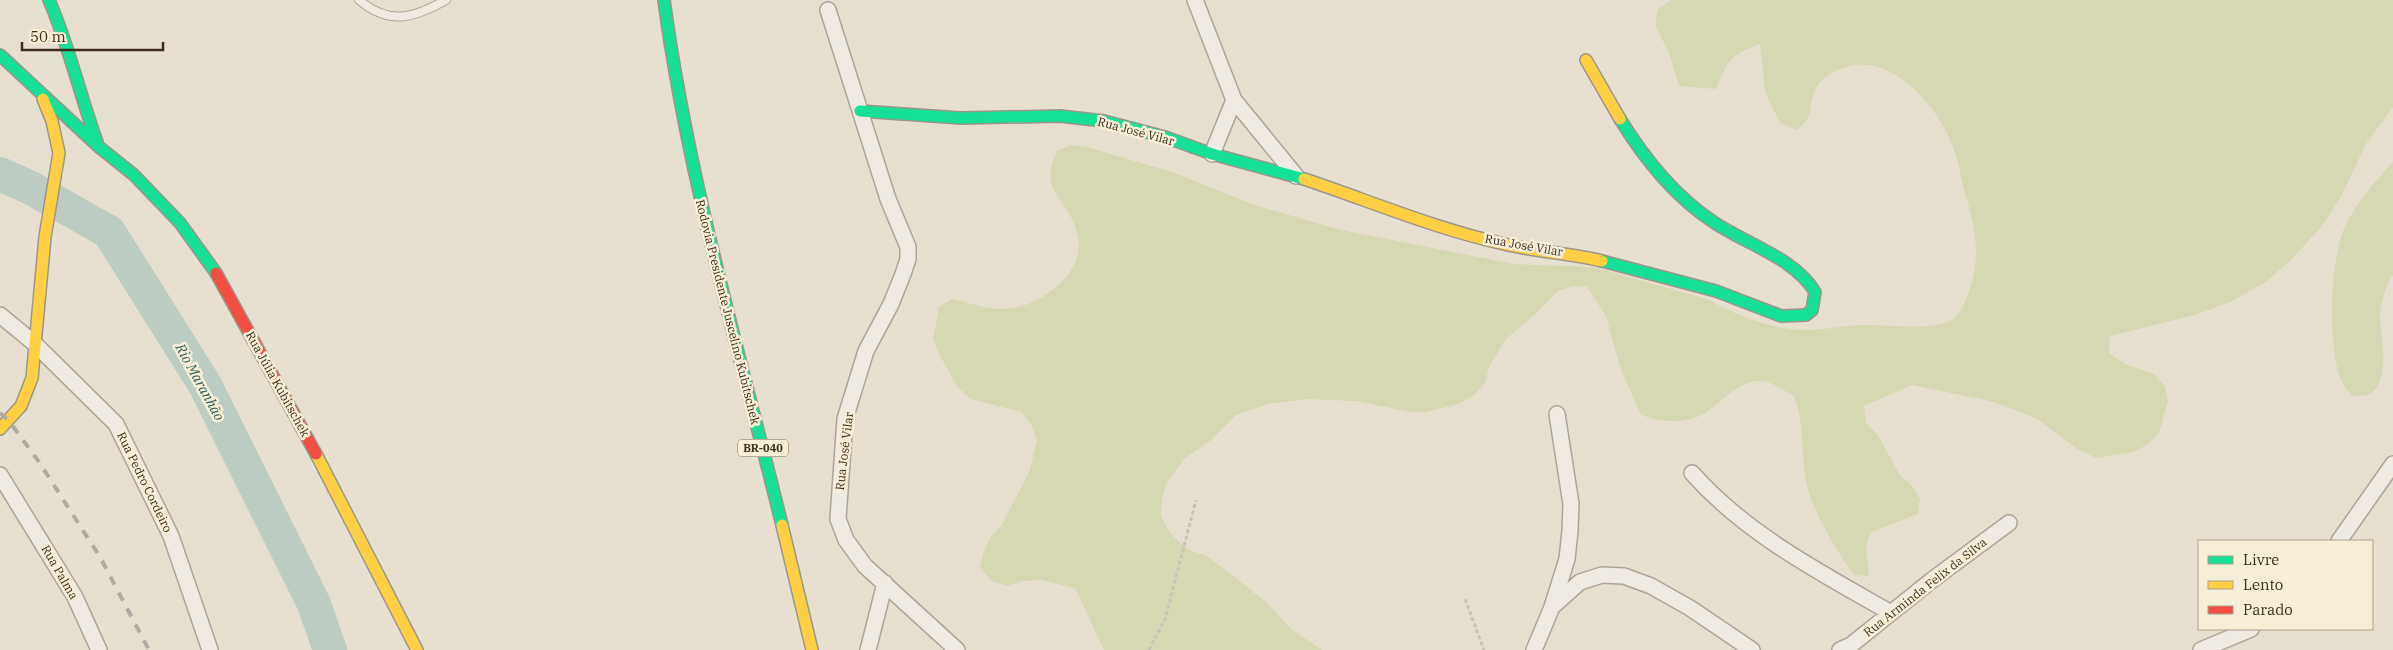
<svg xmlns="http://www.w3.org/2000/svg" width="2393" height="650" font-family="'IBM Plex Serif',serif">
<rect width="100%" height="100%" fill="#e7e0d1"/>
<path fill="#d6d7b3" d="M1671 0H2393V107L2366 144 2341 197 2322 226 2290 261 2264 283 2230 302 2198 314 2110 336 2109 353 2125 364 2154 374 2165 386 2168 401 2159 433 2148 444 2134 452 2096 458 2077 449 2037 419 2021 412 1990 401 1912 385 1864 406 1866 423 1877 434 1900 475 1912 486 1920 499 1918 514 1871 532 1866 546 1869 576 1854 575C1836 550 1809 507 1805 475 1801 448 1804 421 1794 396 1784 391 1773 382 1762 381 1739 379 1722 402 1705 413 1685 425 1661 422 1641 415L1620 367 1606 316 1587 287 1572 286 1557 292 1534 315 1506 339 1489 367 1485 383 1474 395 1459 404 1426 412H1410L1356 401 1307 399 1268 404 1236 415 1211 440 1184 459 1166 484 1162 499 1161 516 1169 531 1179 542 1191 551 1205 555 1232 575 1267 603 1292 630 1322 650H1104L1075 588 1041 580 1023 581 1007 586 992 581 980 568 983 554 990 538 1001 526 1029 472 1037 441 1031 424 1021 412 971 399 958 388 939 354 933 339 939 307 952 299C968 302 985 309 1001 309 1036 310 1085 276 1078 237 1071 198 1036 194 1057 151L1070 145 1087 147 1175 173 1254 205 1341 230 1514 264 1594 267 1710 300C1738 317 1777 331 1810 330 1827 329 1843 326 1859 325 1880 324 1933 331 1950 321 1959 316 1963 307 1967 297 1981 261 1977 231 1965 194 1961 179 1959 162 1953 147 1939 106 1888 48 1840 69 1822 76 1814 86 1811 105 1810 109 1810 116 1807 119 1805 123 1800 127 1797 130L1780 123 1765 92 1760 44C1730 55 1728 60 1716 89L1679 86 1669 53 1655 25 1658 9Z
M2393 162V275C2385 287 2380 305 2380 319 2381 338 2392 385 2367 395 2363 396 2356 396 2352 396 2348 391 2344 386 2341 380 2328 346 2330 272 2341 237 2350 209 2374 183 2393 162Z"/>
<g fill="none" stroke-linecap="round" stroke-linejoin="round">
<path stroke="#bcccc2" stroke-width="34" d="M0 174 31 188 109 232 205 385 314 604 330 650"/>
<defs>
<path id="lane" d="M359 0C390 26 414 18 446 0"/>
<path id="street" d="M1195 0 1234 100 1296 176
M828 10 888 199 908 247V259L903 274 891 304 866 351 845 419 838 519 846 540 865 566 957 650
M1212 154 1234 100
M0 315 34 343 116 424 171 536 210 650
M1692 473C1747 535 1820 572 1891 613
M0 475 75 597 99 650
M2339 541 2393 464
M1552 607 1567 559 1570 531 1571 504 1557 414
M868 650 885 583
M1534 650 1552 607 1580 582 1602 575 1624 576 1651 586 1690 608 1752 650
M1840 650 1851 645 1932 580 2009 523
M2201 650 2251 629"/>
<path id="fast" d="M49 0C69 46 80 95 97 142
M664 0C688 178 739 351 782 525
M0 55 99 147 134 175 180 223 216 273
M860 111 961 118 1060 116 1104 121 1165 137 1212 154 1304 179
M1602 261 1716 291 1781 316 1806 315 1812 310 1815 292C1794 257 1745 244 1712 221 1673 195 1644 158 1620 119"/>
<path id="slow" d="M1586 60 1620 119
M1304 179C1370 201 1436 229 1504 244 1536 252 1570 253 1602 261
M0 429 21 406 32 378 45 237 59 153 52 121 43 99
M316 454 417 650
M782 525 812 650"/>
<path id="jam" d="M216 273 316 454"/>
</defs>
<use href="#lane" stroke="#ada599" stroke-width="10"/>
<use href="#street" stroke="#ada599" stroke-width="18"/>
<use href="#fast" stroke="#9c958a" stroke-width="14"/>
<use href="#slow" stroke="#9c958a" stroke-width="14"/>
<use href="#jam" stroke="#9c958a" stroke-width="14"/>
<path stroke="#c8c2b9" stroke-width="3" stroke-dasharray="4 2.5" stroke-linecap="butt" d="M1465 599 1484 650
M1149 650 1165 619 1196 500"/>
<use href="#lane" stroke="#efebe3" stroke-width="8"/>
<use href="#street" stroke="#efebe3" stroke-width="15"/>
<use href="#fast" stroke="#16e098" stroke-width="11"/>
<use href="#slow" stroke="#ffcf43" stroke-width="11"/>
<use href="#jam" stroke="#f24e42" stroke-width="11"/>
<path stroke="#afaaa2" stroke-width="4" stroke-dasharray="9 9" stroke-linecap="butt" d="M0 413 9 421 39 462 100 557 149 650"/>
</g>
<g text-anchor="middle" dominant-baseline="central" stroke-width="5" stroke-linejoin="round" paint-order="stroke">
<rect fill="#f7eed8" stroke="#756857" stroke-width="1" x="738" y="439.5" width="50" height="17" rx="4"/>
<g font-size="11" font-weight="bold" fill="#3d2e20">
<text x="763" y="448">BR-040</text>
</g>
<g font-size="12" fill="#3d2e20" stroke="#f7eed8">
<text transform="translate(1136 131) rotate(15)">Rua José Vilar</text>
<text transform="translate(1524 245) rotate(10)">Rua José Vilar</text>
<text transform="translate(728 312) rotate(76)">Rodovia Presidente Juscelino Kubitschek</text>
<text transform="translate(278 384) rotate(61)">Rua Júlia Kubitschek</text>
<text transform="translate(844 451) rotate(-83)">Rua José Vilar</text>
<text transform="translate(145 482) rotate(64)">Rua Pedro Cordeiro</text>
<text transform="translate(60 572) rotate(60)">Rua Palma</text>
<text transform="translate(1925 587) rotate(-38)">Rua Arminda Felix da Silva</text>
</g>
<g font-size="14" font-style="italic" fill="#2f5d5a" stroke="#f7eed8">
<text transform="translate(200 382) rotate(61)">Rio Maranhão</text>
</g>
</g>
<rect x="2198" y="540" width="175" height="90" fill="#f7eed8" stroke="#ada18e"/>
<rect x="2208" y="556" width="25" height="8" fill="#16e098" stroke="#ada18e"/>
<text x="2243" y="565" font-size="15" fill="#3d2e20">Livre</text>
<rect x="2208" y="581" width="25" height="8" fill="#ffcf43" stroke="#ada18e"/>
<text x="2243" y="590" font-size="15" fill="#3d2e20">Lento</text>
<rect x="2208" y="606" width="25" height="8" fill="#f24e42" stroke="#ada18e"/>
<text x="2243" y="615" font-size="15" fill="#3d2e20">Parado</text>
<path d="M22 42v8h141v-8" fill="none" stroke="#3d2e20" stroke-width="2.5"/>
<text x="30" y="42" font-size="15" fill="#3d2e20" stroke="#f7eed8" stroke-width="4" paint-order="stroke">50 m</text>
</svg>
